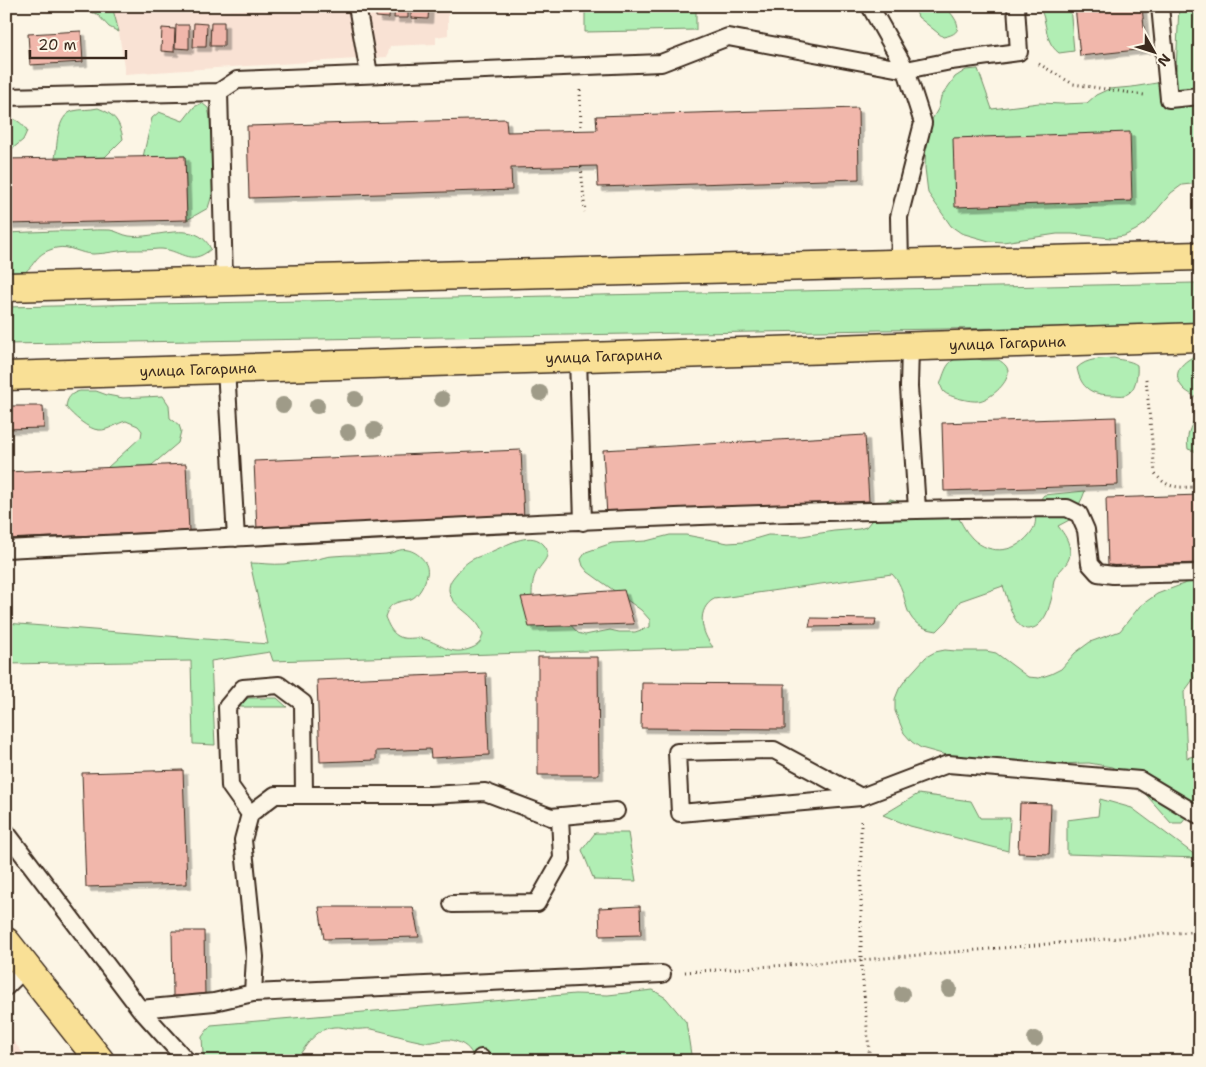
<svg xmlns="http://www.w3.org/2000/svg" width="1206" height="1067" font-family="'Shantell Sans',sans-serif">
<defs>
<filter id="shadow"><feDropShadow dx="4.5" dy="4.5" stdDeviation="0" flood-color="#0004"/></filter>
</defs>
<rect width="100%" height="100%" fill="#fcf5e5"/>
<filter id="ink" filterUnits="userSpaceOnUse"><feTurbulence type="fractalNoise" baseFrequency=".02" numOctaves="2"/><feDisplacementMap in="SourceGraphic" scale="10" xChannelSelector="R" yChannelSelector="G"/><feConvolveMatrix kernelMatrix="1 2 1 2 8 2 1 2 1" color-interpolation-filters="sRGB"/></filter>
<g filter="url(#ink)">
<path fill="#f9e2d4" d="M112 6H197L199 12 272 8V6H448V35L436 37V44L390 46 387 57 125 74 119 32Z
M6 1032 29 1061H6Z"/>
<path fill="#b1eeb4" stroke="#768c69" d="M73 6H112L119 32 109 27 97 14Z
M585 6H696V30L585 32Z
M914 6H945C956 19 968 33 943 37L918 17Z
M1038 6H1070L1074 51 1059 53C1042 40 1049 19 1038 6Z
M1179 6H1200V85L1194 92 1200 104V183L1182 185 1171 193 1146 223 1136 230 1124 236 1111 238 1072 234H1057L1003 242 989 241 961 233 951 226 928 193 925 168 926 130 938 109 941 97 955 77 966 70 978 69 992 109 1039 103 1062 104 1087 103 1096 95 1109 89 1132 87 1169 81 1176 70Z
M202 103 208 108 210 117 212 152 216 182 208 208 187 220 185 156 143 157 152 118 159 112 183 121 194 107Z
M98 108C114 114 120 121 123 139L105 157 55 158C58 144 56 116 73 111 81 109 90 110 98 108Z
M6 116C16 120 21 121 27 131L23 140 6 154Z
M56 231C74 232 92 229 110 230 117 231 122 235 129 236 154 240 196 217 211 249 189 268 180 248 158 249 149 250 140 250 131 250 119 250 106 254 93 254 80 254 70 245 56 248 34 254 38 262 24 273 20 276 12 277 6 279V233Z
M1195 283 1200 289V319L1194 325 6 344V307Z
M1200 354V404C1197 396 1191 395 1185 390 1168 374 1183 360 1200 354Z
M967 356 982 360H999C1003 363 1008 366 1008 372 1008 384 989 400 978 401 971 402 949 397 944 392 942 390 942 387 940 385 946 368 947 358 967 356Z
M1114 358C1123 361 1130 360 1137 365 1138 374 1136 392 1125 395 1122 396 1116 395 1113 395 1092 395 1081 389 1077 368 1087 358 1101 359 1114 358Z
M80 391H96L107 395 123 398 163 396 169 405 170 418 179 425 181 431 178 443 152 465 107 468 141 437 142 431 138 426 126 421C117 423 108 431 99 430 89 430 72 415 66 407 67 398 71 393 80 391Z
M1200 410V453L1188 449C1185 433 1193 423 1200 410Z
M1085 491C1082 501 1076 508 1073 518L1058 526C1065 535 1070 542 1070 554 1069 565 1058 570 1054 580 1053 584 1053 588 1053 591 1052 598 1050 604 1048 610 1046 616 1040 626 1033 628 1014 636 1008 598 1003 586L960 601 947 621 937 631C896 625 913 595 892 574L714 599C696 609 701 633 713 647L273 661 270 652 211 661 215 745 193 744 191 661 6 664V623L268 644 250 563C261 563 273 565 284 564 294 562 304 562 314 560 320 559 326 556 333 556 350 554 369 556 386 554 394 553 400 548 408 550 418 552 430 563 427 575 425 583 419 596 411 599 397 603 390 601 385 617 388 624 391 632 398 636 406 641 415 636 424 639 443 644 450 657 472 648 479 645 481 642 483 634 476 613 451 608 449 590 449 582 452 579 457 573 471 556 476 559 495 550 509 544 532 530 544 545 554 556 539 565 535 575 532 582 532 591 532 598L567 621 578 633 585 635 610 630 619 632H635L650 627V620L641 610 588 572 583 566 581 559 586 552 612 543 646 541 670 535H686L728 543 744 542 768 535 802 536 834 531 859 529 866 527 871 521 877 507 890 499 898 501 917 516 956 512C960 521 965 531 972 538 991 557 1018 552 1032 531 1040 519 1030 511 1044 495Z
M1200 580V670L1184 692 1187 758 1200 754V800L1182 823H1171L1141 789 1112 767 1089 763 1052 764 969 759 946 755 921 748 912 742 904 733 895 711V699L899 689 906 679 926 657 935 652 945 650 956 651H986L996 653 1028 677 1039 678 1051 674 1061 669 1075 653 1090 642 1120 631 1140 606 1157 594 1186 583Z
M248 698H277L287 707H239Z
M918 794 971 801 980 818H1010L1008 851 910 826 883 815Z
M1100 799 1132 808 1199 858 1067 854V820L1098 816Z
M595 833H628L636 881 594 880 582 850Z
M653 990 666 998 686 1022 692 1061H474C473 1051 466 1045 458 1042 445 1036 436 1044 424 1042 406 1039 390 1033 372 1029 366 1028 359 1030 353 1029 347 1029 340 1026 334 1027 314 1029 306 1047 295 1061H206L203 1054 202 1037 211 1025 575 994 608 995Z"/>
<path fill="#f1b7ab" stroke="#3b2a1e" filter="url(#shadow)" d="M376 6H390L389 18 376 17Z
M395 6H408V18H394Z
M411 6H429L428 19 411 18Z
M1075 6H1142L1146 49 1080 56Z
M211 22H224V46H210Z
M194 23 207 24 206 47H193Z
M176 25H189V49L175 48Z
M162 28 175 29 174 52 161 51Z
M81 31 83 62 30 65 28 34Z
M858 108 859 179 598 187 597 166 511 168 512 190 249 198 247 126 506 119 507 132 597 130 596 116Z
M1130 132 1132 201 955 207 953 138Z
M185 156 187 220 6 224V159Z
M6 406H43L44 428 6 429Z
M1116 417 1118 485 944 491 942 423Z
M865 435 869 501 607 516 603 450Z
M521 450 524 520 257 530 254 461Z
M186 464 189 531 6 539V472Z
M1200 495V563L1108 566 1106 498Z
M624 590 634 624 529 627 521 597Z
M811 618 876 619 875 626 809 627Z
M538 657H598L599 775H538Z
M486 673 489 755 431 758 430 749 376 751V760L320 762 317 680Z
M642 683 785 684V729L641 728Z
M183 770 187 884 86 887 82 773Z
M1020 803 1051 804 1049 854 1018 853Z
M640 906 641 935 600 936 599 908Z
M319 907H413L419 937 324 939Z
M172 931H204L205 996H173Z"/>
<g fill="none" stroke-linecap="round" stroke-linejoin="round">
<defs>
<path id="service" d="M357 6 369 74
M870 6 906 70 923 123 899 217 900 263
M1160 6 1169 99 1200 96
M219 92 224 281
M6 97 219 92 237 80 661 63 728 37 906 70 951 61 1019 52 1016 6
M910 347 909 387 917 509
M578 358 583 522
M226 369 236 538
M6 549C360 532 713 510 1067 508L1079 514 1086 530 1090 564 1098 573 1113 575 1200 573
M861 797 774 750 677 752 680 813 861 797 948 764 1140 780 1200 816
M250 814 230 786 227 707 243 688 279 685 303 703 304 795
M6 832 140 1009 187 1061
M452 904 537 903 562 859 560 817
M6 987 27 966
M253 993 255 957 243 840 250 814 275 795H430L485 792 551 817 616 811
M140 1009 214 1002 253 993 662 974
M481 1061V1058"/>
<g id="primary">
<path d="M6 287 1200 256"/>
<path id="s1" d="M6 376 1200 337"/>
<path d="M6 942 100 1061"/>
</g>
</defs>
<use href="#service" stroke="#3b2a1e" stroke-width="20"/>
<use href="#primary" stroke="#3b2a1e" stroke-width="31"/>
<path stroke="#3b2a1e" stroke-width="3" stroke-dasharray="1 4" stroke-linecap="butt" d="M1039 64 1073 84 1144 95
M580 90 581 130
M581 167 585 212
M1146 379 1155 473C1167 490 1180 487 1200 487
M861 821V960L870 1061
M685 972 861 960 1200 931"/>
<use href="#service" stroke="#fcf5e5" stroke-width="16"/>
<use href="#primary" stroke="#f9e096" stroke-width="28"/>
</g>
<g fill="#9f9b88">
<circle cx="540" cy="393" r="8"/>
<circle cx="355" cy="399" r="8"/>
<circle cx="442" cy="399" r="8"/>
<circle cx="283" cy="405" r="8"/>
<circle cx="317" cy="406" r="8"/>
<circle cx="374" cy="430" r="8"/>
<circle cx="348" cy="432" r="8"/>
<circle cx="949" cy="989" r="8"/>
<circle cx="902" cy="994" r="8"/>
<circle cx="1035" cy="1039" r="8"/>
</g>
</g>
<g text-anchor="middle" dominant-baseline="central" stroke-width="4" stroke-linejoin="round" paint-order="stroke">
<g font-size="15" fill="#3b2a1e" stroke="#fcf5e5">
<text stroke="none"><textPath href="#s1" startOffset="1002">улица Гагарина</textPath></text>
<text stroke="none"><textPath href="#s1" startOffset="598">улица Гагарина</textPath></text>
<text stroke="none"><textPath href="#s1" startOffset="192">улица Гагарина</textPath></text>
</g>
</g>
<rect width="1206" height="1067" fill="none" stroke="#fcf5e5" stroke-width="25"/>
<rect x="12" y="12" width="1181" height="1042" fill="none" stroke="#3b2a1e" stroke-width="2" filter="url(#ink)"/>
<g transform="translate(1154 52) rotate(129)" stroke="#fcf5e5" stroke-width="4" paint-order="stroke">
<path d="M0-4L9 19L0 12L-9 19Z" fill="#3b2a1e"/>
<text y="-8" font-size="14" font-weight="bold" text-anchor="middle" fill="#3b2a1e">N</text>
</g>
<path d="M30 50v8h96v-8" fill="none" stroke="#3b2a1e" stroke-width="2.5"/>
<text x="38" y="50" font-size="15" fill="#3b2a1e" stroke="#fcf5e5" stroke-width="4" paint-order="stroke">20 m</text>
</svg>
